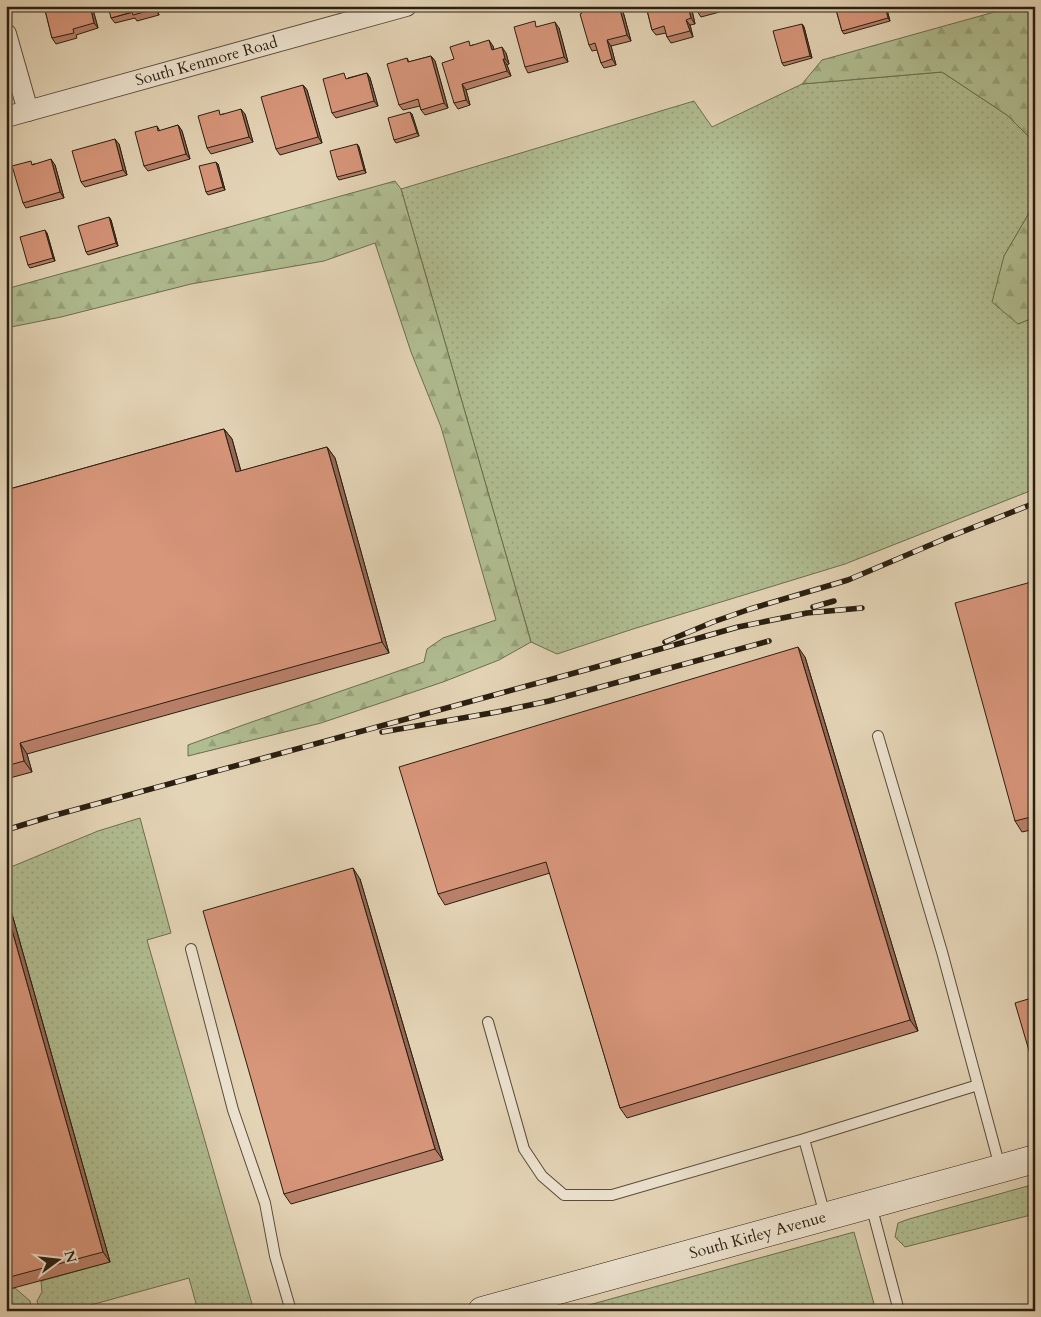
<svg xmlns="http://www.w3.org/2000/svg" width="1041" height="1317" font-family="Cardo,serif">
<defs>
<pattern id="grass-dots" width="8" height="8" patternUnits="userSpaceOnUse" patternTransform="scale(1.25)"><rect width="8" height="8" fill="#b0bd91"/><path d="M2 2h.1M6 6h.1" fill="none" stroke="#97a27c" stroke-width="1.8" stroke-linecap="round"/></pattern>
<pattern id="forest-firs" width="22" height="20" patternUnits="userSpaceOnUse" patternTransform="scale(1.25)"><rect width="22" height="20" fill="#b0bd91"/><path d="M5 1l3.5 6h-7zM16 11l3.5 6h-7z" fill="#97a27c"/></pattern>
</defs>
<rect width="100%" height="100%" fill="#e4d4b6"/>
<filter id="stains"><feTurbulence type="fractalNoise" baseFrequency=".004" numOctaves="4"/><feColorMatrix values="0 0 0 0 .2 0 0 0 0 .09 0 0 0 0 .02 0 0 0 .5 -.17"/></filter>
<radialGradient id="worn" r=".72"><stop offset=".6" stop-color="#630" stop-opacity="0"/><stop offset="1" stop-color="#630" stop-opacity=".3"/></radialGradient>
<path fill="url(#grass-dots)" stroke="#6c6e50" d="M942 72 1007 115 1035 143V203L1004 256 1018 324 1035 317V489L845 564 633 629 557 654 531 642 401 189 694 101 712 127 802 84Z
M140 818 171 933 147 940 254 1311H198L189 1278 69 1311H40L37 1301 42 1292 41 1281 110 1262 6 893V869L98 831Z
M1035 1184V1214L905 1247 895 1237 898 1223 909 1219Z
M854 1232 876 1311H567Z
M15 1288 30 1301 32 1311H6V1290Z"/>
<path fill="url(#forest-firs)" stroke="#6c6e50" d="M1016 6H1035V143L1007 115 942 72 802 84 822 60Z
M395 181 401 189 531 642 499 660 443 682 321 723 188 756V745C266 716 346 690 424 662L427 649 443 638 496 620 441 427 411 352 375 243 324 261 191 284 61 317 6 328V289Z
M1035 203V317L1018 324 992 302 1004 256Z"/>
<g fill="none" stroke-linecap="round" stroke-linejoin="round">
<defs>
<path id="lane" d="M878 736 942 952 1000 1167
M191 949 233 1110 265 1203 275 1256 291 1311
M488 1022 524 1149 542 1176 564 1195H612L804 1139 825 1215
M804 1139 978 1085
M871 1205 899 1311"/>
<g id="street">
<path d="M6 34 28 111"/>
<path id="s1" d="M6 117 406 6"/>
</g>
<g id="secondary">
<path id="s2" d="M482 1311 1035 1159"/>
</g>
</defs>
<use href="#lane" stroke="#584c3a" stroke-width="12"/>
<use href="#street" stroke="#584c3a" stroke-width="22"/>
<use href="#secondary" stroke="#291e10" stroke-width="29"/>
<use href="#lane" stroke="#ede3d0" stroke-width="10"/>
<use href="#street" stroke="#ede3d0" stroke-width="20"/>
<use href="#secondary" stroke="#ede3d0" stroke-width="28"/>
<defs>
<path id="rail" d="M813 607 834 601
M665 642 713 622 750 609 848 580 949 537 1035 503
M382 732 497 712 549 701 769 641
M6 830 52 816 589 669 738 627 807 613 862 608"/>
</defs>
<use href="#rail" stroke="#291e10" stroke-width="5.5"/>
<use href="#rail" stroke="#ede3d0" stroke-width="4" stroke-dasharray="11" stroke-linecap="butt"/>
</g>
<path fill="#b98069" stroke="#291e10" d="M44 6H92L98 28 76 35 77 38 56 44 52 38Z
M156 6 159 15 137 21 135 18 115 23 111 18Z
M605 6H621L622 8 631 41 611 46 616 65 604 68 601 63 597 50 592 51 589 45 599 8Z
M646 6H691L695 24 690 25 693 37 671 43 667 37 666 33 656 35 652 30Z
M696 6H742L701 17 697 11Z
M835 6H886L890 21 844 34 842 31Z
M802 24 804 27 812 58 784 66 782 63Z
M539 27 559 28 568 62 528 73 525 67Z
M472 45 493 46 494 50 506 53 509 64 507 65 511 76 466 90 470 105 458 109 454 103V59Z
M431 56 435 61 448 108 425 115 421 110 420 106 403 110 399 105 407 58 409 62Z
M367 73 370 78 378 106 336 118 332 113 348 78Z
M303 85 307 90 322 143 280 155 276 149Z
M410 112 412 114 419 136 396 143 394 140Z
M222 114H245L253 142 211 154 207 148Z
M178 125 182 131 190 159 148 171 144 166 157 126 160 131Z
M119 144 127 175 85 187 81 182Z
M357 144 359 147 366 173 339 180 337 177Z
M33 164 55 165 64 198 26 208 23 203Z
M218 164 225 190 208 195 206 192Z
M109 217 111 220 118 246 88 255 86 252Z
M47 233 55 261 30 268 28 265Z
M224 429 232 439 241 471 327 447 335 458 389 653 27 754 32 772 6 779V490Z
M1035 581V829L1022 832 1015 821Z
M805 657 918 1031 627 1118 620 1108 550 873 445 905 438 894Z
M360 879 443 1160 291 1204 284 1194Z
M6 893 110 1262 6 1290Z
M1035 997V1060L1030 1054Z"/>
<path fill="#966855" stroke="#291e10" d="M90 6H92L98 28 94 23Z
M154 6H156L159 15 155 9Z
M619 6H621L622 8 631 41 627 35Z
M688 6H691L695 24 691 18Z
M885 6H886L890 21 888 18Z
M686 20 690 25 693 37 690 31Z
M555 22 559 28 568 62 564 57Z
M802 24 804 27 812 58 810 56Z
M489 40 493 46 496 56 492 50Z
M607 40 611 46 616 65 612 59Z
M502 47 506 53 509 64 505 59Z
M431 56 435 61 448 108 444 103Z
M503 59 507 65 511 76 507 71Z
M367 73 370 78 378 106 374 101Z
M462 84 466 90 470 105 466 100Z
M303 85 307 90 322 143 318 137Z
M241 109 245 114 253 142 249 137Z
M410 112 412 114 419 136 417 133Z
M178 125 182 131 190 159 186 154Z
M115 139 119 144 127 175 123 170Z
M357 144 359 147 366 173 364 170Z
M51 159 55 165 64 198 60 192Z
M216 162 218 164 225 190 223 187Z
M109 217 111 220 118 246 116 243Z
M45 230 47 233 55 261 53 258Z
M224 429 232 439 244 483 236 472Z
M327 447 335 458 389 653 382 642Z
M798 647 805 657 918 1031 910 1020Z
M20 743 27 754 32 772 24 761Z
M353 868 360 879 443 1160 435 1149Z
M6 893 110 1262 103 1252 6 909Z"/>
<path fill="#d7957a" stroke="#291e10" d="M44 6H90L94 23 73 29 74 33 52 38Z
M108 6H154L155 9 133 15 132 12 111 18Z
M590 6H597L598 8 605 6H619L627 35 607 40 612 59 601 63 595 43 589 45 580 14 582 13 581 9Z
M646 6H688L691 18 686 20 690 31 667 37 664 26 652 30Z
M696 6H716L697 11Z
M835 6H885L888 18 842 31Z
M535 21 536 27 555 22 564 57 525 67 514 27Z
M802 24 810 56 782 63 773 31Z
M489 40 492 50 502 47 505 59H503L507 71 462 84 466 100 454 103 442 63 454 59 450 47 469 41 470 46Z
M431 56 444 103 421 110 418 99 399 105 387 64 407 58 408 62Z
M344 73 346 79 367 73 374 101 332 113 323 79Z
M303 85 318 137 276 149 261 97Z
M241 109 249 137 207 148 198 116 219 110 220 115Z
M410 112 417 133 394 140 388 118Z
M178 125 186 154 144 166 135 132 157 126 158 131Z
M115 139 123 170 81 182 72 151Z
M357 144 364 170 337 177 330 151Z
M51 159 60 192 23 203 12 166 31 161 32 165Z
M216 162 223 187 206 192 199 166Z
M109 217 116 243 86 252 78 226Z
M45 230 53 258 28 265 20 237Z
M224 429 236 472 327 447 382 642 20 743 24 761 6 766V490Z
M1035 581V816L1015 821 955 603Z
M798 647 910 1020 620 1108 546 862 438 894 399 767Z
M353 868 435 1149 284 1194 203 911Z
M6 909 103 1252 6 1278Z
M1035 997V1052L1030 1054 1015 1003Z"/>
<g text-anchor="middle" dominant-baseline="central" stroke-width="4" stroke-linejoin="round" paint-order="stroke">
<g font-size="16" fill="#291e10" stroke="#ede3d0">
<text stroke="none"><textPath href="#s1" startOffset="208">South Kenmore Road</textPath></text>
<text stroke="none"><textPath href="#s2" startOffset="286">South Kitley Avenue</textPath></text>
</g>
</g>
<rect width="1041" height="1317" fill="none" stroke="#e4d4b6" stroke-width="25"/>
<rect x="8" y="8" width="1026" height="1302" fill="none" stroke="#291e10" stroke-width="2.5"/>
<rect x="12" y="12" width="1016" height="1292" fill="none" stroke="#291e10"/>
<g transform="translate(58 1260) rotate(75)" stroke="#ede3d0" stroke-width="4" paint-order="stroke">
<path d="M0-4L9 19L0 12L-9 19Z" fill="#291e10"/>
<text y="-8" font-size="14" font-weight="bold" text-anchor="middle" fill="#291e10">N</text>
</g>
<rect width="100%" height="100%" filter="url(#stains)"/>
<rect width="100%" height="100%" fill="url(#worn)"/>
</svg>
